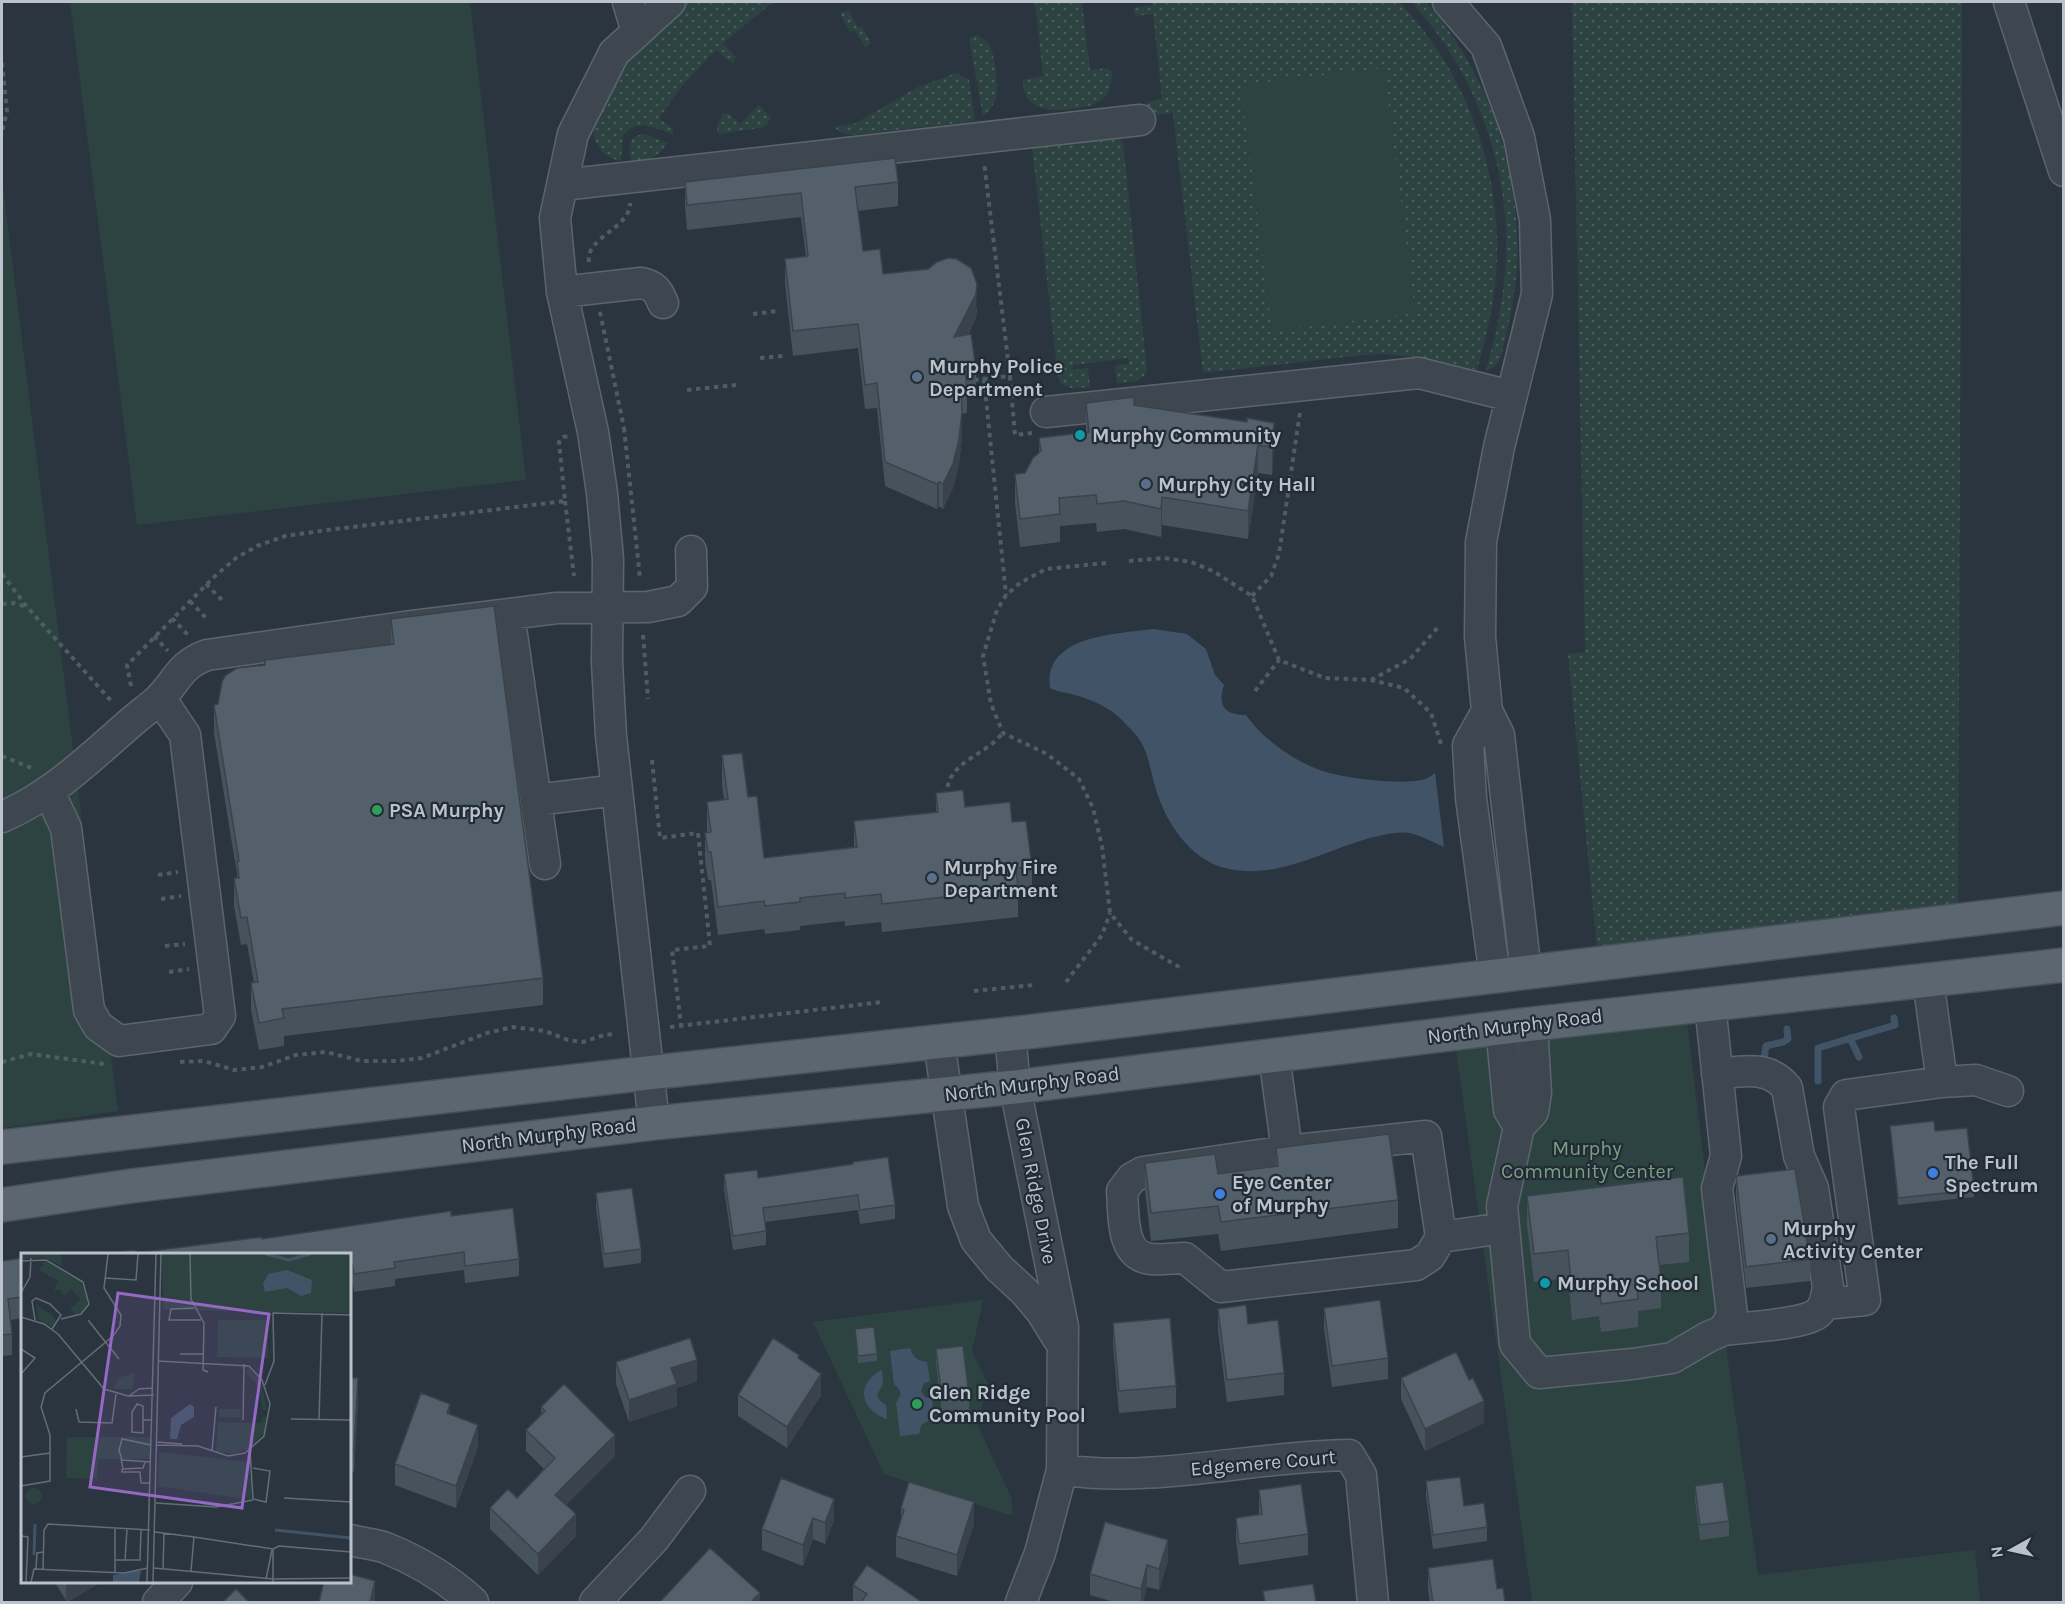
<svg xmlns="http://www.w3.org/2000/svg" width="2065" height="1604" font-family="Karla,sans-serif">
<defs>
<pattern id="grass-dots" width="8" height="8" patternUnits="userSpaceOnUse" patternTransform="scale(1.5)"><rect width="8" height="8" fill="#2d4342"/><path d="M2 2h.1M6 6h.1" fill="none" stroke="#4a5c5c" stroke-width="1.8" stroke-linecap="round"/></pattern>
</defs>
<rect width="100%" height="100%" fill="#2a3540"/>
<path fill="url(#grass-dots)" d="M687 2H773L723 43 736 57 733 64 716 50 682 86 659 118 673 129V135C657 128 636 118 623 136L621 161C604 158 590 143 595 124 601 101 625 66 640 47 654 31 670 16 687 2Z
M1035 2H1082L1090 70 1108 68 1112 72C1112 80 1111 88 1106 95 1098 106 1085 107 1072 109 1049 112 1023 110 1023 80L1043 76Z
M1152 2H1399C1464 69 1500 165 1497 259 1496 297 1487 334 1477 370L1427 358 1382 354 1353 356 1203 373 1173 113 1150 116 1144 107 1148 102 1162 99 1153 14 1136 16 1133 10 1135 7 1152 5Z
M1411 2H1426C1489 73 1522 173 1517 267 1515 298 1508 327 1501 357 1498 363 1493 369 1486 370 1498 329 1506 287 1506 244 1507 157 1471 65 1411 2Z
M1572 2H1962L1958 906 1597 948 1568 654 1585 652Z
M846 11H849L858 28 862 26 871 43 866 48 854 30 850 32 841 16V13Z
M977 35C982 38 985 39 989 44 994 52 999 87 996 97 994 105 989 112 983 116L969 38Z
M956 73 969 80 975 121 851 135 840 132 834 127 856 123 916 88Z
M759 105 771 118 765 127 718 134 717 126 722 114 728 113 740 124Z
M1117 133 1123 143 1147 371C1141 383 1130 382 1117 383L1115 365 1129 364 1128 358 1073 365V370L1088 368 1090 387C1077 388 1065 392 1058 378L1032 147Z
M644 134 668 143C659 156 648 163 631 161 629 147 627 136 644 134Z"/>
<path fill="#2d4342" d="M70 2H470L526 480 137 525Z
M1384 68 1415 313 1272 331 1241 85Z
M2 179 118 1111 2 1128Z
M1687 1022 1729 1369 1758 1575 1975 1550 1980 1602H1532L1456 1049Z
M983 1300 972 1351 988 1384 977 1424 1011 1497 1013 1514H1006L884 1474 813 1322Z"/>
<path fill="#415467" d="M1153 629 1187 634 1206 649 1215 675 1224 685C1217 706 1225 715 1246 715 1261 737 1288 756 1312 767 1336 778 1396 785 1422 780 1427 779 1431 776 1435 773L1444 847C1433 842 1422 836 1410 833 1398 831 1382 835 1370 838 1322 851 1276 881 1225 868 1191 860 1165 822 1156 789 1151 775 1150 760 1143 746 1139 736 1127 726 1120 718 1107 706 1088 698 1071 694 1063 692 1058 692 1050 688 1043 635 1117 634 1153 629Z
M910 1348C913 1358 918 1361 927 1362L930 1381 924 1383 921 1391 925 1397 932 1399 934 1418 921 1425 919 1434 900 1436 896 1403 901 1394 899 1389 894 1384 890 1351Z
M882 1370 883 1384 877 1395 880 1401 886 1405 887 1419C861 1411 854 1384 882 1370Z"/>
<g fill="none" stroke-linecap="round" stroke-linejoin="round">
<path stroke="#415467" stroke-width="7" d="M1850 1038 1859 1057
M1764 1058 1766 1046 1783 1042 1788 1039 1787 1029
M1818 1081V1048L1895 1025 1894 1018"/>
<defs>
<path id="minor" d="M628 2 637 32
M1448 2 1486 46 1519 137 1535 220 1537 294 1499 447 1481 542 1480 637 1487 711 1499 735 1526 973
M2009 2 2064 171
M562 185 1140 120
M562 292 641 283C655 286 658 291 663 303
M1046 412 1419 373 1511 396
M509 614 545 864
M1487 711 1468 745 1471 798 1495 977
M49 792 66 828 89 1010 98 1026 119 1041 211 1029 220 1016 185 735 160 698
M536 800 617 790
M2 817C51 796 88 760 128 725 138 716 148 709 157 701 178 682 177 666 207 655L411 626 557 608 648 607 678 601 692 587 691 551
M1532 1024 1536 1093 1533 1112 1519 1127 1502 1206 1515 1344 1539 1373 1632 1364 1672 1358 1708 1337 1724 1330 1732 1315 1717 1188 1726 1156 1710 1004
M1501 1027 1509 1110 1519 1127
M1010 1034 1015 1087 1063 1327 1062 1470 1040 1553 1021 1602
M939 1042 963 1206 976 1240 999 1268 1025 1292 1041 1311 1059 1340
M1274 1055 1287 1151 1426 1136 1441 1237 1430 1256 1416 1265 1221 1287 1185 1258C1174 1258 1162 1260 1151 1259 1120 1256 1124 1214 1122 1191L1132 1178 1143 1172 1287 1151
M1717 1074C1743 1071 1769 1065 1787 1088L1799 1156 1813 1188 1828 1287C1826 1297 1825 1307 1818 1313 1803 1325 1745 1327 1724 1330
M1942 1082 1976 1080 2008 1091
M654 1123 611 736 607 662 608 559 602 493 593 432 562 292 555 218 573 134 614 53 670 2
M1441 1237 1504 1228
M1825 1304 1865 1300 1839 1107 1846 1095 1942 1082 1928 980
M1062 1470C1158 1483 1253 1456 1349 1455L1361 1475 1373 1602
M350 1540C361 1543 375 1544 386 1548 418 1561 448 1579 473 1602
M158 1602 177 1582
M595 1602 654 1539 690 1491"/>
<path id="major" d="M2 1147 647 1073 1010 1034 2064 908
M2 1205 131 1186 654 1123 1015 1087 1532 1024 2064 965"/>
</defs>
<use href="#minor" stroke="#5c656e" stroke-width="33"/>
<use href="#major" stroke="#48505a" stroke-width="36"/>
<path stroke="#4c5f60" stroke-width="4" stroke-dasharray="4.5 4.5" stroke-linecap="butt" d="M2 63 7 111 2 132
M589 262C585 237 630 229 630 203
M600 312 624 428
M753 314 778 311
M760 358 783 356
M1010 376 1015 435 1032 433
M984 379 1006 595
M974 380 1010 376 984 162
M687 390 736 385
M624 428 640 578
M565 501 574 576
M1129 561 1164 558 1191 562 1213 571 1252 596 1279 660 1325 678 1371 680 1404 688 1431 713 1441 744
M1106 563 1046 569 1020 583 1006 595 997 610 983 656 991 704 1003 733 1047 754 1079 779 1093 808 1102 846 1110 913 1132 940 1181 968
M2 574 27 607 113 703
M206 584 223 601
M1252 596 1271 576 1279 554 1300 412
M190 601 206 618
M2 604 14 603 27 607
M172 618 188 635
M643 635 648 699
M154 636 168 651
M1371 680 1410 659 1439 626
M131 686 127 665 214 577 236 558 257 546 285 536 328 530 565 501 559 442 563 437 569 436
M1255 691 1279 660
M2 756 34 769
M652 760 660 838 698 833 710 946 672 950 681 1026
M946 796C948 767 969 761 989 746 994 743 999 737 1003 733
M158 875 178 872
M161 899 181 896
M165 946 185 944
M169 972 189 969
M1066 982 1102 935 1110 913
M974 991 1034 985
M670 1027 882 1002
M2 1062 31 1054 104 1064
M180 1062 204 1061 234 1070 262 1067 296 1055 326 1052 362 1061H397L422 1058 487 1033 513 1027 545 1031 568 1040 583 1042 604 1035 615 1034"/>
<use href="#minor" stroke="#3e4750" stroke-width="30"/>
<use href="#major" stroke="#5c6670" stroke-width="33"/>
</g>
<path fill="#47535c" d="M685 182H898V206L858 211 863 251 883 274 977 309 976 318 968 335 976 370V395L967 396V413L962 414V437L959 464 953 488 943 509 939 506 937 509 885 486 877 408 865 409 858 348 793 356 785 284V259L806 257 801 217 687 230 685 206Z
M1086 403 1134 405 1247 422 1274 423 1272 475 1258 473 1248 539 1162 525 1161 537 1124 529 1097 532 1096 523 1060 526V542L1020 547 1015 502V474L1025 473 1039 453V438L1086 432Z
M391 619 543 978V1005L284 1036V1046L259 1050 251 1010V983H254L247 944 241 945 234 906V878H237V874L214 733V705L218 704 265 665V660L391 645Z
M722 755 748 797 764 858 854 847V821L936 812V793L965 807 1012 822 1032 867V895L1018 896V917L882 932 881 922 845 926V921L800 926V930L765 934 764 929 718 935 711 880H708L705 861V833H707V802L724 800 722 784Z
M1890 1126 1935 1131 1974 1190V1197L1898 1205Z
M1276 1148 1398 1200V1228L1221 1251 1218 1234 1151 1241 1145 1191V1163L1218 1174 1276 1166Z
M853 1165 895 1205V1219L860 1224 858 1210 765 1222 766 1231V1245L733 1250 724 1189V1174L758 1178Z
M1736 1176 1810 1259V1281L1746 1288 1736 1198Z
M596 1193 641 1249V1263L604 1268 596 1208Z
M1527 1196 1689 1233V1262L1659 1265 1661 1280V1308L1638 1311V1327L1601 1332 1599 1316 1572 1320 1568 1278 1534 1282 1527 1224Z
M451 1216 519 1259V1276L465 1283 464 1270 395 1279V1286L354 1292 352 1281H350V1254L136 1253Z
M22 1258V1318L11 1320 12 1334V1355L2 1356V1261Z
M1324 1308 1388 1358V1379L1332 1387 1324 1329Z
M1218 1309 1248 1324 1284 1373V1395L1227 1402 1218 1330Z
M1113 1323 1176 1386V1408L1119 1413 1113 1345Z
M855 1329 877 1354V1361L858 1363Z
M936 1349 969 1395V1410L942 1413 936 1363Z
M799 1360 821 1395 787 1448 738 1416V1395Z
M616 1362 697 1381 677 1388V1406L629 1422 616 1384Z
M350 1378 358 1400 354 1472 350 1471Z
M1401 1378 1484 1423 1425 1451 1401 1399Z
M541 1407 615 1456 566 1505 576 1536 538 1575 490 1529V1508L517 1498 544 1469 526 1451V1430L541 1414Z
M450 1415 478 1447 456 1508 395 1485V1464Z
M781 1478 834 1520 825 1544 813 1539 803 1566 762 1550V1529Z
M1426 1481 1464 1506 1487 1527V1541L1433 1549 1426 1496Z
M1695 1486 1729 1521V1536L1700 1540 1695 1500Z
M1259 1490 1308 1534V1555L1239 1565 1236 1539V1518L1259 1515Z
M901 1508 974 1524 957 1576 896 1557V1536L901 1521Z
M1168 1561 1159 1590 1147 1587 1143 1602H1114L1090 1595V1574Z
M1428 1568 1497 1589 1505 1602H1430L1428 1589Z
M54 1581H103L67 1602Z
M853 1585 922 1602H853Z"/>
<path fill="#3a434b" d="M977 284 976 318 954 361V337Z
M962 412V437L959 464 953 488 943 509V484Z
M1274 423V451L1272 475V447Z
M1258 445V473L1248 539V511Z
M939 482V506L937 509V484Z
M1162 497V525L1161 537V509Z
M697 1360V1381L677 1388V1406L629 1422V1400L671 1368Z
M821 1374V1395L787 1448V1427Z
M358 1378V1400L354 1472V1450Z
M1484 1401V1423L1425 1451V1429Z
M450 1404V1425L447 1413Z
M478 1425V1447L456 1508V1486Z
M615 1435V1456L555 1516V1495Z
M834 1499V1520L825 1544V1523Z
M974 1502V1524L957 1576V1555Z
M576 1514V1536L538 1575V1554Z
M813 1518V1539L803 1566V1545Z
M1168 1540V1561L1159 1590V1569Z
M1147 1565V1587L1143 1602H1141V1589Z
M66 1581H103L66 1602Z
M375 1581V1602H370Z
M760 1593V1602H751Z"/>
<path fill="#53606b" stroke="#3a434b" stroke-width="1.5" d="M895 158 898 182 855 187 863 251 880 249 883 274 928 269 937 262 948 258 957 259 971 268 977 284 976 294 954 337 971 334 976 370 965 371 967 389H961L962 412 959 439 953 464 943 484 939 482 937 484 885 462 877 383 865 385 858 324 793 331 785 259 808 256 801 193 687 205 685 182Z
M1134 397V405L1247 422V418L1274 423 1272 447 1258 445 1248 511 1162 497 1161 509 1124 501 1097 504 1096 495 1059 498 1060 514 1020 519 1015 474 1025 473 1033 458 1041 451 1039 438 1089 432 1086 403Z
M494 606 543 978 282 1009 284 1018 259 1023 251 983 258 982 247 917 241 918 234 878H239L237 861H239L214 705 218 704 222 682 225 676 237 668 265 665V660L394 644 391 619Z
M742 753 748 797 757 796 764 858 857 847 854 821 938 812 936 793 963 790 965 807 1010 802 1012 822 1026 821 1032 867 1016 868 1018 889 882 904 881 894 845 898V893L800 898V902L765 906 764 901 718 907 711 852H708L705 833 711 832 707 802 728 799 722 755Z
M1934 1121 1935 1131 1967 1128 1974 1190 1898 1198 1890 1126Z
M1389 1134 1398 1200 1221 1222 1218 1206 1151 1213 1145 1163 1215 1154 1218 1174 1278 1166 1276 1148Z
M888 1157 895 1205 860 1210 858 1195 763 1208 766 1231 733 1236 724 1174 757 1170 758 1178 853 1164V1162Z
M1795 1169 1810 1259 1746 1267 1736 1176Z
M1683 1177 1689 1233 1656 1237 1661 1280 1636 1283 1638 1299 1601 1304 1599 1288 1572 1291 1568 1250 1534 1254 1527 1196Z
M632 1188 641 1249 604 1254 596 1193Z
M513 1208 519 1259 465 1266 464 1252 394 1262 395 1268 354 1274 352 1263H350V1254H100L135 1250 136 1253 261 1237 262 1239 451 1211V1216Z
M22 1258V1297L8 1299 12 1334 2 1335V1261Z
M1380 1300 1388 1358 1332 1366 1324 1308Z
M1246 1305 1248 1324 1278 1320 1284 1373 1227 1380 1218 1309Z
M1170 1318 1176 1386 1119 1391 1113 1323Z
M874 1327 877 1354 858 1356 855 1329Z
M690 1338 697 1360 671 1368 677 1384 629 1400 616 1362Z
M773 1338 799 1355 798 1358 821 1374 787 1427 738 1395Z
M963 1346 969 1395 942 1399 936 1349Z
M1456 1352 1469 1380 1473 1378 1484 1401 1425 1429 1401 1378Z
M350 1378H358L354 1450H350Z
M564 1384 615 1435 555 1495 576 1514 538 1554 490 1508 508 1489 517 1498 555 1458 526 1430 545 1411 541 1407Z
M421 1393 450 1404 447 1413 478 1425 456 1486 395 1464Z
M1460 1477 1464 1506 1484 1503 1487 1527 1433 1535 1426 1481Z
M781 1478 834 1499 825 1523 813 1518 803 1545 762 1529Z
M909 1482 974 1502 957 1555 896 1536 904 1510 901 1508Z
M1723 1482 1729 1521 1700 1525 1695 1486Z
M1301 1484 1308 1534 1239 1544 1236 1518 1262 1514 1259 1490Z
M1105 1522 1168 1540 1159 1569 1147 1565 1141 1589 1090 1574Z
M710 1548 760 1593 751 1602H660Z
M1493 1559 1497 1589 1503 1588 1505 1602H1433L1428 1568Z
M867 1565 922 1602H861L867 1594 853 1585Z
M350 1574 375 1581 370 1602H319L324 1581H350Z
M1313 1584 1316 1602H1265L1263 1591Z
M236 1589 249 1602H223Z"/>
<g fill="#5c6f8a" stroke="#222c36" stroke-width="2">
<circle cx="917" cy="377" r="6"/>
<circle cx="1146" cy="484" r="6"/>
<circle cx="932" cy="878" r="6"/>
<circle cx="1771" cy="1239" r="6"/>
</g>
<g fill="#0f9aa8" stroke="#222c36" stroke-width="2">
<circle cx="1080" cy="435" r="6"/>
<circle cx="1545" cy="1283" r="6"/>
</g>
<g fill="#2e9e5b" stroke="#222c36" stroke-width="2">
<circle cx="377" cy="810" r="6"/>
<circle cx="917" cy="1404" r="6"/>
</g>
<g fill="#3f7fe0" stroke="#222c36" stroke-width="2">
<circle cx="1933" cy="1173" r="6"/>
<circle cx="1220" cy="1194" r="6"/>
</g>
<g text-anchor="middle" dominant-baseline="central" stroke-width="4.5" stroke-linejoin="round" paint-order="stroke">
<g font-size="20" font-weight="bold" fill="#bbc2ca" stroke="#222c36" text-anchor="start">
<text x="929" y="366">Murphy Police<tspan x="929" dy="23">Department</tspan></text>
<text x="1092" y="435">Murphy Community</text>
<text x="1158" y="484">Murphy City Hall</text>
<text x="389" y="810">PSA Murphy</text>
<text x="944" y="867">Murphy Fire<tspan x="944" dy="23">Department</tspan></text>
<text x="1945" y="1162">The Full<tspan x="1945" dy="23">Spectrum</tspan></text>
<text x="1232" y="1182">Eye Center<tspan x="1232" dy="23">of Murphy</tspan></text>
<text x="1783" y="1228">Murphy<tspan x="1783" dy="23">Activity Center</tspan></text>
<text x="1557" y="1283">Murphy School</text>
<text x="929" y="1392">Glen Ridge<tspan x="929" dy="23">Community Pool</tspan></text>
</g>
<g font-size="20" fill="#bbc2ca" stroke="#222c36">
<text transform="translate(1515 1026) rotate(-7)">North Murphy Road</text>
<text transform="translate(1032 1084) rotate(-7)">North Murphy Road</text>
<text transform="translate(549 1135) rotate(-7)">North Murphy Road</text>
<text transform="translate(1036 1191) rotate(79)">Glen Ridge Drive</text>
<text transform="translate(1263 1463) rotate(-5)">Edgemere Court</text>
</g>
<g font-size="20" fill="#7c9e81" stroke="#222c36">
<text x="1587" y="1148">Murphy<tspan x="1587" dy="23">Community Center</tspan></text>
</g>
</g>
<g transform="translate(21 1253)">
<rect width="330" height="330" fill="#2a3540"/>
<path d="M15 51 32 63 35 69 30 74 17 66ZM227 115 240 127 246 158 241 156 238 134 225 120ZM198 156H220V165L198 164ZM242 164H245L243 179 228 196 211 201 195 198 197 169 240 170ZM138 199 230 209V247L137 233Z" fill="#2d4342"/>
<path d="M0 1H40L41 13 22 4 0 7ZM141 1H330V60L142 57ZM24 8 60 29 67 49 61 59 55 61 49 56 59 46 50 36 43 43 40 37H33L37 28 18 17ZM197 67H247V105L196 104ZM113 120 112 136H92L97 125ZM200 176 224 177 223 190H200ZM46 184H130L129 206H77L76 226 45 225ZM5 243a8 8 0 1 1 16 0a8 8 0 1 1-16 0Z" fill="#2d4342"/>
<path d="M266 17 291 27 290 40 280 43 266 35 244 39 242 31 247 21ZM169 151 173 154V164L160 172 156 186H149L150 165ZM114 318H120L118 329H92V322Z" fill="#415467"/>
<path fill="none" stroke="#415467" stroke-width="3" d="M245 1 268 7 289 1M254 277 330 285M13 302 14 271"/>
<path fill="none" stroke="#646d77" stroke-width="1.5" d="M169 1 170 46 183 70 182 117 187 119M0 8 25 7 62 29 68 51 60 61 40 66M84 25 115 27 117 1M0 40 9 24 10 5M173 55 150 56 148 67H180M0 64 23 71 37 81 83 136 107 143 133 142M14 67 11 48 15 45 29 51 40 62 31 76M67 67 98 106M0 96 14 105 0 121M159 101H183M244 132 253 108 252 60 330 62M108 143 118 136 131 135M55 156 58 169 91 170 95 141M270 166 330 167M122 167V153L116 151 111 159V179L122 180V167H131M222 167 223 111M298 167 301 60M136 189 161 191M130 192 101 186 98 197 101 207 130 209M136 192 177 193 207 203 224 200 243 183 249 151 241 127 228 113 137 108M229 197 232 246 245 249 249 218 232 215M191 198 195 154M0 204 29 200M100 206 102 216 122 215 124 209M101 216V219H119L120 230H129M0 233 29 228V182L20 154 24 140 92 83 99 73 100 62 83 35 87 1M263 245 330 249M135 250 195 254 232 247M134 279 173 284 170 318M0 283 7 284 5 329M173 284 252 296 258 293 330 299M252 296V329M94 307H119L120 277M104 308 106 276M133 315 252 326 330 325M15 316 16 300 22 299M22 316 23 277 27 271 129 277M142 316 143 280M94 319V275M245 326 251 297M10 329 13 316 103 320 127 315M126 329 135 1M132 329 140 1"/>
<path fill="#9568c3" fill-opacity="0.15" stroke="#9568c3" stroke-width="3" d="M97 40 248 61 221 255 69 234Z"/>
<rect width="330" height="330" fill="none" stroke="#bbc2ca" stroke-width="3"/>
</g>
<rect width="2065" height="1604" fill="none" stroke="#bbc2ca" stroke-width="6"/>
<g transform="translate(2011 1550) rotate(262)" stroke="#222c36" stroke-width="4.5" paint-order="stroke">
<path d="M0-4.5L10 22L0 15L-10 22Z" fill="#bbc2ca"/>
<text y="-9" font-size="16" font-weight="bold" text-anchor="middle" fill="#bbc2ca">N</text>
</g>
</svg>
